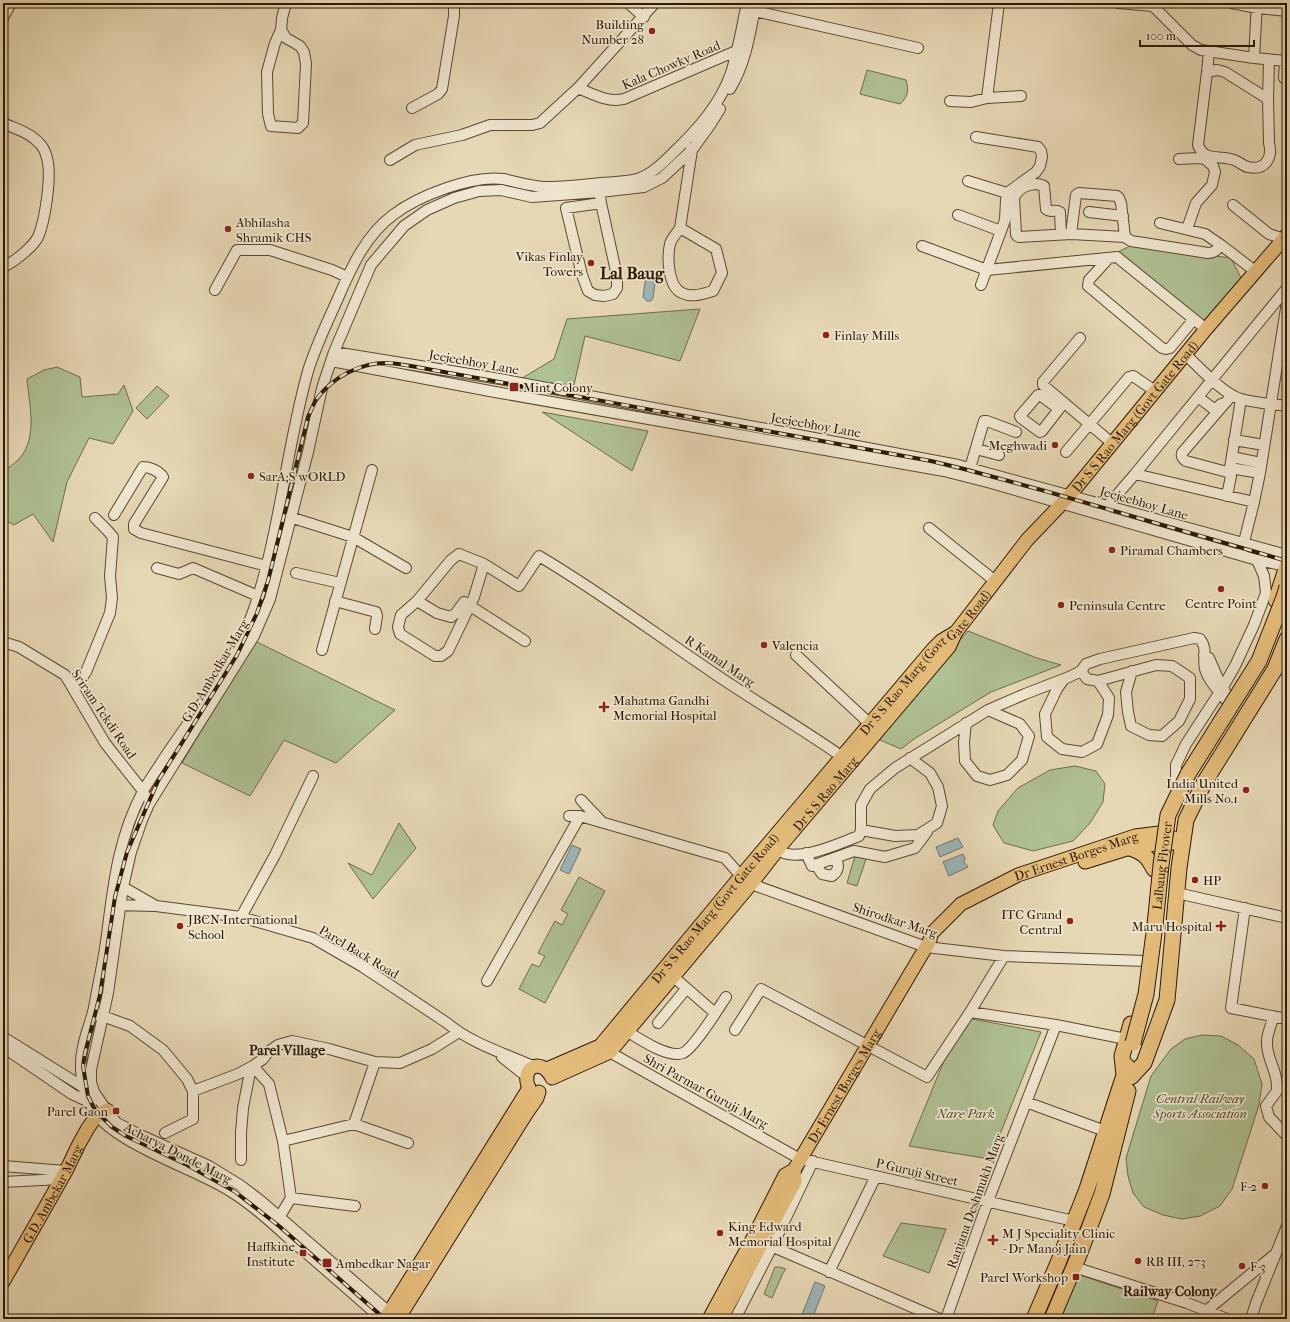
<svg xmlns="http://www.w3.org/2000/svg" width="1290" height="1322" font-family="'IM FELL French Canon',serif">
<rect width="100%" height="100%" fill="#e7d8b5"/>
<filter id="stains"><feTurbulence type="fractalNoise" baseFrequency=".005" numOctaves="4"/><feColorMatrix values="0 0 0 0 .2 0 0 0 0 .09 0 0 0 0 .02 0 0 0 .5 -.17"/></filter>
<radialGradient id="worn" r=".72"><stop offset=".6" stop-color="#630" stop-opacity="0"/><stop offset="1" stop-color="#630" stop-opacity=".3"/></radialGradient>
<path fill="#afc092" stroke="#6d6c4a" d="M867 70 906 80C909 90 908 97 900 104L860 94Z
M1132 245 1231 258 1242 280 1204 325 1118 252Z
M700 309 680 361 585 336 574 385 519 380 554 359 567 319Z
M57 367 80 377 82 397 118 394 124 385 133 411 113 444 89 438 67 482 53 542 33 514 14 525 3 519V472C8 468 15 463 20 458 38 436 29 404 27 379L44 370Z
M157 386 169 396 147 419 136 408Z
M542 412 648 431 632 471Z
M968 631 1037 658 1061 665 991 692 914 739 901 749 873 737Z
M255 641 395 710 336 763 284 740 250 796 182 763Z
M1075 766 1096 771 1105 784 1103 802 1090 823 1073 841 1033 851 1004 843 993 825 998 811 1018 788 1050 770Z
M399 823 416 848 373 899 348 863 372 875Z
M855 856 866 859 857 886 847 883Z
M579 877 605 891 545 1003 519 989 532 964 539 967 545 956 538 953 555 921 562 925 568 914 561 910Z
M962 1017 1041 1032 990 1159 909 1146Z
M1202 1035 1221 1036 1238 1045 1254 1059 1262 1084 1259 1105 1232 1189 1220 1206 1200 1216 1182 1219 1163 1215 1144 1207 1133 1193 1128 1176 1126 1158 1151 1076 1171 1049 1185 1039Z
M901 1223 946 1229 929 1273 883 1256Z
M775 1267H779L786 1269 783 1273 772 1298 764 1294Z
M1077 1274 1158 1301 1152 1319H1058Z"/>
<path fill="#9db6b9" stroke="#6f7770" d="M651 278 655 283 653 298 651 301H647L643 297 645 282 647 279Z
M958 838 963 847 940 857 936 847Z
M572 845 581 849 569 874 560 870Z
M963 854 965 859 964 862 968 867 949 876 943 862Z
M815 1282 825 1286 812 1319H805L801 1317Z"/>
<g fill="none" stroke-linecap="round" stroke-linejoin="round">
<defs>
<path id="minor" d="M628 3 644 17
M1118 3 1153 6
M1153 3V6L1192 45 1201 50 1254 58 1287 61
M1232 3 1257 8 1287 11
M755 11 918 48
M3 18 11 3
M281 30 286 38 300 46 304 52 306 64 303 123 298 128 271 126 268 114 267 72 275 43 281 30 282 18 286 3
M1254 58 1257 3
M1207 72 1217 70 1225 72 1268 99 1269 143C1273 158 1265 171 1248 167 1243 166 1238 161 1234 160 1220 154 1205 163 1198 145L1207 72 1209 52
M1284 78 1285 61
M578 88C593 94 608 103 624 99L736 51 740 52
M730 89C746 63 750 33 756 3
M987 98 999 3
M1268 99 1269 60
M950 101 971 102 987 98 1021 96
M412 108 438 94 442 89 454 16V3
M3 123C16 129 31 133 40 144 43 147 46 154 47 158 52 176 45 221 38 237 33 247 13 263 3 267
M976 137 1038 147 1041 151 1042 157 1040 166 1036 172 1007 193 1006 200 1005 220 1001 231 981 285
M1179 159 1199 158 1205 159 1213 166 1215 172 1212 185 1196 203 1187 229
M390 160 415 145 462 135 490 125H532L540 123 578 88 655 3
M968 181 1007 193
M599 187 601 203 617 276V288L613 294 604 296 595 295 588 291 582 275 566 208 601 203
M1233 205 1269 234 1287 240
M1089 212 1123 216
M958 215 1001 231
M1160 223 1205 234 1221 245
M680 228C677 233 671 239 670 244 667 257 668 287 682 293 692 298 702 294 713 291L722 273 716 249 680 228 692 150 691 148
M1061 234 1060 212C1056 209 1050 213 1046 209L1044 186C1033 181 1018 187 1014 198L1016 234 1017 236 1019 237 1071 234 1125 237
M1071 234 1076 195 1079 193 1117 196 1119 198 1121 203 1125 237 1131 241 1208 253C1214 253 1217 250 1221 245L1255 271
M922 246 987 270 1117 257 1206 329
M1109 258 1089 280 1088 286 1162 348 1166 349 1170 348 1194 319
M215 290 237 250H270L332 270 347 277
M1080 338 1043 382V385L1112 443
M334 352 500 379 958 465 1287 555
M1185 354C1199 367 1223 394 1241 399 1256 403 1272 404 1287 406
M331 361 495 392 944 471 991 483 1257 560 1287 566
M1232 395 1182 453C1181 457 1183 459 1186 461L1227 472 1229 471 1230 468 1241 399
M1198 397 1215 410 1221 404
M1059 409 1040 395H1038L1020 416 1021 418 1040 432 1042 431 1059 409 1063 403
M1234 440 1264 445
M976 449 999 455
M1066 452 1129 377 1133 376 1155 391
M1232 457 1261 463
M970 468 984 421H987L1016 432
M1230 468 1260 473
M1135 474 1254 502
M1227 496 1231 476
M1104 510 1135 474 1287 288
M114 515 143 467C150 467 159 471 163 477L134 524V529L141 533 267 566
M290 517 353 537 406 568
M929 528 995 581
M1242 550 1254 502 1260 473 1287 302
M484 564 459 554 451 560 417 601 401 615 398 627 400 634 435 656H441L448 651 474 597 484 564 519 586 539 556C600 592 657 635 715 674 759 704 805 730 848 761
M157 568 179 574 193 568 258 596
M296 573 340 583
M335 601 376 612 377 616 375 629
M417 601 437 613 451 617 456 613 464 602 525 641
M3 642 19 647 65 675 105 743 143 791 145 796
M322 650 372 470
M796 655 870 724
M1204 655 1209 658 1219 681 1225 691
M1081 671 1087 679 1098 681 1156 665 1172 666 1190 678V699L1179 721 1162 736 1149 735 1131 726 1128 712 1126 692 1132 671
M1064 679 1057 689 1045 714 1047 737 1062 749 1082 752 1097 744 1108 715 1109 698 1098 681
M74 689 86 672 110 613 112 598 110 576 113 537 107 530 95 518
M966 723 964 742 965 761 977 776 990 780 1007 775 1022 760 1029 736 1020 724 988 710
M1176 785V765L1186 744 1223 687 1235 666 1254 625 1266 593 1264 576 1257 560
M581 800 602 822
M569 816H580L725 858 741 876 751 884 926 947 1004 956 1145 961
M861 830 895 836 918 835 937 823 942 806 938 787 930 773 910 758
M778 850C797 864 839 843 859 836L861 830V805L870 789 895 768 988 710 1025 694 1069 677 1081 671 1086 664 1100 659 1194 638 1200 639C1209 650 1201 660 1206 672 1210 683 1219 691 1226 700
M806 853 812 866 854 851 885 857 915 848 927 832
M818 864V868L822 874 832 876C839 871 840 864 834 858
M123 887 156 906 241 917 313 938 363 967 447 1023C472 1044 506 1054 535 1067
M1177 893 1287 918
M115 905 155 906
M1245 908 1231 1008 1287 1019
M241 917 275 855 313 776
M669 973 715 1013
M487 981 580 816
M970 1012 1056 1025 1126 1039
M97 1014 130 1026 163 1050 187 1079 193 1091V1119L165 1133
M1273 1016C1272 1026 1266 1034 1267 1044 1267 1056 1274 1067 1276 1078 1277 1082 1277 1087 1277 1091L1266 1106 1269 1117 1287 1136
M658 1023 686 989
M622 1028C635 1036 667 1059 683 1053 694 1048 718 1009 726 997
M735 1030 761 989 927 1077 970 1012 1004 956
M3 1037 88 1090
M3 1047 72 1094 91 1103
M604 1049 800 1159 1074 1221
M502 1055V1057L526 1076
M253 1066 269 1084 283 1141 291 1198 280 1216
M193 1091 238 1074 253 1066 263 1059 268 1052 278 1045 292 1041 329 1049 375 1062 400 1063 432 1049 459 1032
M1026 1102 1105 1131
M354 1124 408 1143
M283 1141 354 1124 375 1062
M241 1160V1133L243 1108 251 1067
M3 1166 66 1171
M3 1182 61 1179
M291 1198 355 1206
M757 1240 940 1319
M1074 1267 1187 1303 1227 1319
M829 1272 876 1176
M1206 1311 1274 1255
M389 1312 261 1201 240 1185 209 1166 138 1134 117 1123 109 1114 94 1092 91 1082V1070L108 993 123 887 131 852 142 820 149 804 247 647 254 636 270 599 308 452 322 388 334 352 371 265 404 226 427 210 454 198 479 191 501 190 532 197 600 192 644 187 662 178 692 150 710 125 720 109
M382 1319C352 1293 323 1267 293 1242 273 1224 253 1205 230 1191 193 1167 104 1142 88 1101 81 1085 79 1063 83 1047 85 1035 90 1024 93 1012 95 1004 96 995 98 986 101 971 104 956 106 942 113 889 117 841 142 793 147 783 155 773 161 763 193 713 235 666 254 609 280 532 286 449 308 371 316 345 328 321 339 296 352 266 366 235 393 215 418 196 471 175 503 179 518 182 532 187 547 187 565 187 583 185 601 183 613 182 626 182 637 179 651 175 663 163 673 153 697 130 720 105 731 73 738 51 742 26 747 3
M735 1319 772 1247 813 1161
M946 1319 988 1201 1056 1025
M1251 1319 1256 1303 1287 1226"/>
<g id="major">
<path d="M1085 862 1136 846 1173 843"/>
<path id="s1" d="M547 1069 600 1046 741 876 774 837 933 649 941 641 956 632 1027 540 1070 495 1206 329 1287 235"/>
<path id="s2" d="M552 1078 610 1052 751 884 783 843 949 647 956 632"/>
<path d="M529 1088C520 1068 540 1057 551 1076"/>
<path id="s3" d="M3 1282 66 1171 79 1144 88 1128 97 1115 107 1110"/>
<path d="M385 1319 529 1088"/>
<path d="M398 1319 526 1114 537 1098 539 1092"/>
<path id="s4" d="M709 1319 753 1238 785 1175 794 1170 926 947 930 940 931 934 961 904 1018 875 1135 836 1159 833 1182 841"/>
<path d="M721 1319 795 1182 794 1170"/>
</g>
<path id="highway" d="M1276 600 1287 566
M1130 848C1144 853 1147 856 1154 869
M1124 1075 1122 1056 1131 1024
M1131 1077 1144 1063 1167 1000 1179 868 1186 820 1204 783 1275 669 1287 639
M1034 1319 1058 1263 1087 1189 1127 1066
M1052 1319 1079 1255 1102 1194 1128 1091"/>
</defs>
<use href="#minor" stroke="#5a4930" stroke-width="12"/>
<use href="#major" stroke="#2b1903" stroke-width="15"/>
<use href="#highway" stroke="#2b1903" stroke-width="17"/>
<use href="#minor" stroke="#efe6cf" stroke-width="10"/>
<use href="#major" stroke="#e4bc7a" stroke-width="13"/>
<use href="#highway" stroke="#e4bc7a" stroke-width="15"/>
<defs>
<path id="rail" d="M385 1319 279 1226 234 1191 187 1165 126 1136 112 1127 95 1110 88 1096 83 1066 85 1053 100 995 115 897 127 852 158 781 237 655 257 613 268 581 308 417C311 411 313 405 316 400 332 377 361 362 389 363 396 363 403 365 411 366L931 461 964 469 1045 491 1287 561"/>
</defs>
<use href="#rail" stroke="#2b1903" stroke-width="4"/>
<use href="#rail" stroke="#efe6cf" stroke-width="2.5" stroke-dasharray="8" stroke-linecap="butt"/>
<defs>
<g id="highway-bridge">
<path id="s5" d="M1133 1043 1146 994 1155 925 1161 865 1168 815 1188 774 1259 661 1284 597 1287 587"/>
</g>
</defs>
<use href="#highway-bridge" stroke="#2b1903" stroke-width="17" stroke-linecap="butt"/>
<use href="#highway-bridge" stroke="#e4bc7a" stroke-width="15"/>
</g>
<g fill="#8f2418" stroke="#efe6cf" stroke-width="1.5">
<circle cx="652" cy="31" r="4"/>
<circle cx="228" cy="229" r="4"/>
<circle cx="591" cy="263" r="4"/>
<circle cx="826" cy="335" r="4"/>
<rect x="509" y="382" width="10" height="10" rx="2"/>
<circle cx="1055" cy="445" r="4"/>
<circle cx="251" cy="476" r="4"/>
<circle cx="1112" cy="550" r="4"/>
<circle cx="1221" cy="589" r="4"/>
<circle cx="1061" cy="605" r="4"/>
<circle cx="764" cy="645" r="4"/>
<path d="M602 701h4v4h4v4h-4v4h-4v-4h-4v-4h4z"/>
<circle cx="1246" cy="790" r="4"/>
<circle cx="1195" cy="880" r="4"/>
<circle cx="1070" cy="921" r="4"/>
<circle cx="180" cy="926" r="4"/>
<path d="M1219 920h4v4h4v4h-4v4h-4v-4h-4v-4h4z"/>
<rect x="112" y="1107" width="8" height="8" rx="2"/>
<circle cx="1265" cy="1186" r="4"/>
<circle cx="720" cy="1233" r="4"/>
<path d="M991 1234h4v4h4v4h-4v4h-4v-4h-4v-4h4z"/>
<rect x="299" y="1249" width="8" height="8" rx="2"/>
<circle cx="1138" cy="1261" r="4"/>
<rect x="322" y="1258" width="10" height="10" rx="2"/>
<circle cx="1242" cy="1266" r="4"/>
<rect x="1072" y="1273" width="8" height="8" rx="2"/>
</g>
<g text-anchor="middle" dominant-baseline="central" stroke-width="3.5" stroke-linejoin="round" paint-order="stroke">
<g font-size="13" fill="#2b1903" stroke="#efe6cf" text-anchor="start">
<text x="644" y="24" text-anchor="end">Building<tspan x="644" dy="15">Number 28</tspan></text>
<text x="236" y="222">Abhilasha<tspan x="236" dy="15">Shramik CHS</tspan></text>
<text x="583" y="256" text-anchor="end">Vikas Finlay<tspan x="583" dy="15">Towers</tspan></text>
<text x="834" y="335">Finlay Mills</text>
<text x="523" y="387">Mint Colony</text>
<text x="1047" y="445" text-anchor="end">Meghwadi</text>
<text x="259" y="476">SarA;S wORLD</text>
<text x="1120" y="550">Piramal Chambers</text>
<text x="1221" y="603" text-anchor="middle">Centre Point</text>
<text x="1069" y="605">Peninsula Centre</text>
<text x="772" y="645">Valencia</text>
<text x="613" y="700">Mahatma Gandhi<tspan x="613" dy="15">Memorial Hospital</tspan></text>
<text x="1238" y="783" text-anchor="end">India United<tspan x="1238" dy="15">Mills No.1</tspan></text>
<text x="1203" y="880">HP</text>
<text x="1062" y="914" text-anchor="end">ITC Grand<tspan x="1062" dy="15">Central</tspan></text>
<text x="188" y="919">JBCN International<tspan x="188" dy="15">School</tspan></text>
<text x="1212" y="926" text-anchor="end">Maru Hospital</text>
<text x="108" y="1111" text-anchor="end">Parel Gaon</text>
<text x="1257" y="1186" text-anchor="end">F-2</text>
<text x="728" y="1226">King Edward<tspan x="728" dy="15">Memorial Hospital</tspan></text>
<text x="1002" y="1233">M J Speciality Clinic<tspan x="1002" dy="15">- Dr Manoj Jain</tspan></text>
<text x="295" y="1246" text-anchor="end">Haffkine<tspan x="295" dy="15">Institute</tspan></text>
<text x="1146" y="1261">RB III, 273</text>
<text x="336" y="1263">Ambedkar Nagar</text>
<text x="1250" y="1266">F-3</text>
<text x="1068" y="1277" text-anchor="end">Parel Workshop</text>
</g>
<g font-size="13" fill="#2b1903" stroke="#efe6cf">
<text transform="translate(671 65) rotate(-23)">Kala Chowky Road</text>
<text transform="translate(474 362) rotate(10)">Jeejeebhoy Lane</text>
<text stroke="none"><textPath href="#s1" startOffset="885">Dr S S Rao Marg (Govt Gate Road)</textPath></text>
<text transform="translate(816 425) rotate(10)">Jeejeebhoy Lane</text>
<text transform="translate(1144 503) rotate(16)">Jeejeebhoy Lane</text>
<text transform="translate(720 661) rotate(34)">R Kamal Marg</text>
<text stroke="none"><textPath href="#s1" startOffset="561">Dr S S Rao Marg (Govt Gate Road)</textPath></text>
<text transform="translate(215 671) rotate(-59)">G.D. Ambedkar Marg</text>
<text transform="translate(104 714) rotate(56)">Sriram Tekdi Road</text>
<text stroke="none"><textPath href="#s2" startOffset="400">Dr S S Rao Marg</textPath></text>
<text stroke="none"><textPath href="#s4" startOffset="614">Dr Ernest Borges Marg</textPath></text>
<text stroke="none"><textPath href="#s5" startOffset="180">Lalbaug Flyover</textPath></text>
<text stroke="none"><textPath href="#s1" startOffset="237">Dr S S Rao Marg (Govt Gate Road)</textPath></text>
<text transform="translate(895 920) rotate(18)">Shirodkar Marg</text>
<text transform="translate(359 952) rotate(31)">Parel Back Road</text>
<text stroke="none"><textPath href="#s4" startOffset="271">Dr Ernest Borges Marg</textPath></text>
<text transform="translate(706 1091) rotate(29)">Shri Parmar Guruji Marg</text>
<text transform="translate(178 1153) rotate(27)">Acharya Donde Marg</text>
<text transform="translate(917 1172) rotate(13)">P Guruji Street</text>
<text stroke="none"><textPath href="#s3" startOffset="101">G.D. Ambekar Marg</textPath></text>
<text transform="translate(975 1201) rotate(-70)">Ranjana Deshmukh Marg</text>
</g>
<g font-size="13" font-style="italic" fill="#534b2e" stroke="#efe6cf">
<text x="1200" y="1098">Central Railway<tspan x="1200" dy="15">Sports Association</tspan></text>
<text x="966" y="1113">Nare Park</text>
</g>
<g font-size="14" font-weight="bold" fill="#2b1903" stroke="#efe6cf">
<text x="287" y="1050">Parel Village</text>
<text x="1170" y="1291">Railway Colony</text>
</g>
<g font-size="17" font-weight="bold" fill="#2b1903" stroke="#efe6cf">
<text x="632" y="273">Lal Baug</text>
</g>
</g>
<rect width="1290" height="1322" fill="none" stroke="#e7d8b5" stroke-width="16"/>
<rect x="4" y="4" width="1282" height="1314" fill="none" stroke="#2b1903" stroke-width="2"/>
<rect x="8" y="8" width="1274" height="1306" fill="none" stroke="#2b1903"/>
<path d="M1140 40v6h114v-6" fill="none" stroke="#2b1903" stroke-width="2"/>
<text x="1146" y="40" font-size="12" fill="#2b1903" stroke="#efe6cf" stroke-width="3" paint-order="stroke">100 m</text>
<rect width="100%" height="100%" filter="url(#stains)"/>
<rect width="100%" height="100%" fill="url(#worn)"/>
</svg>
